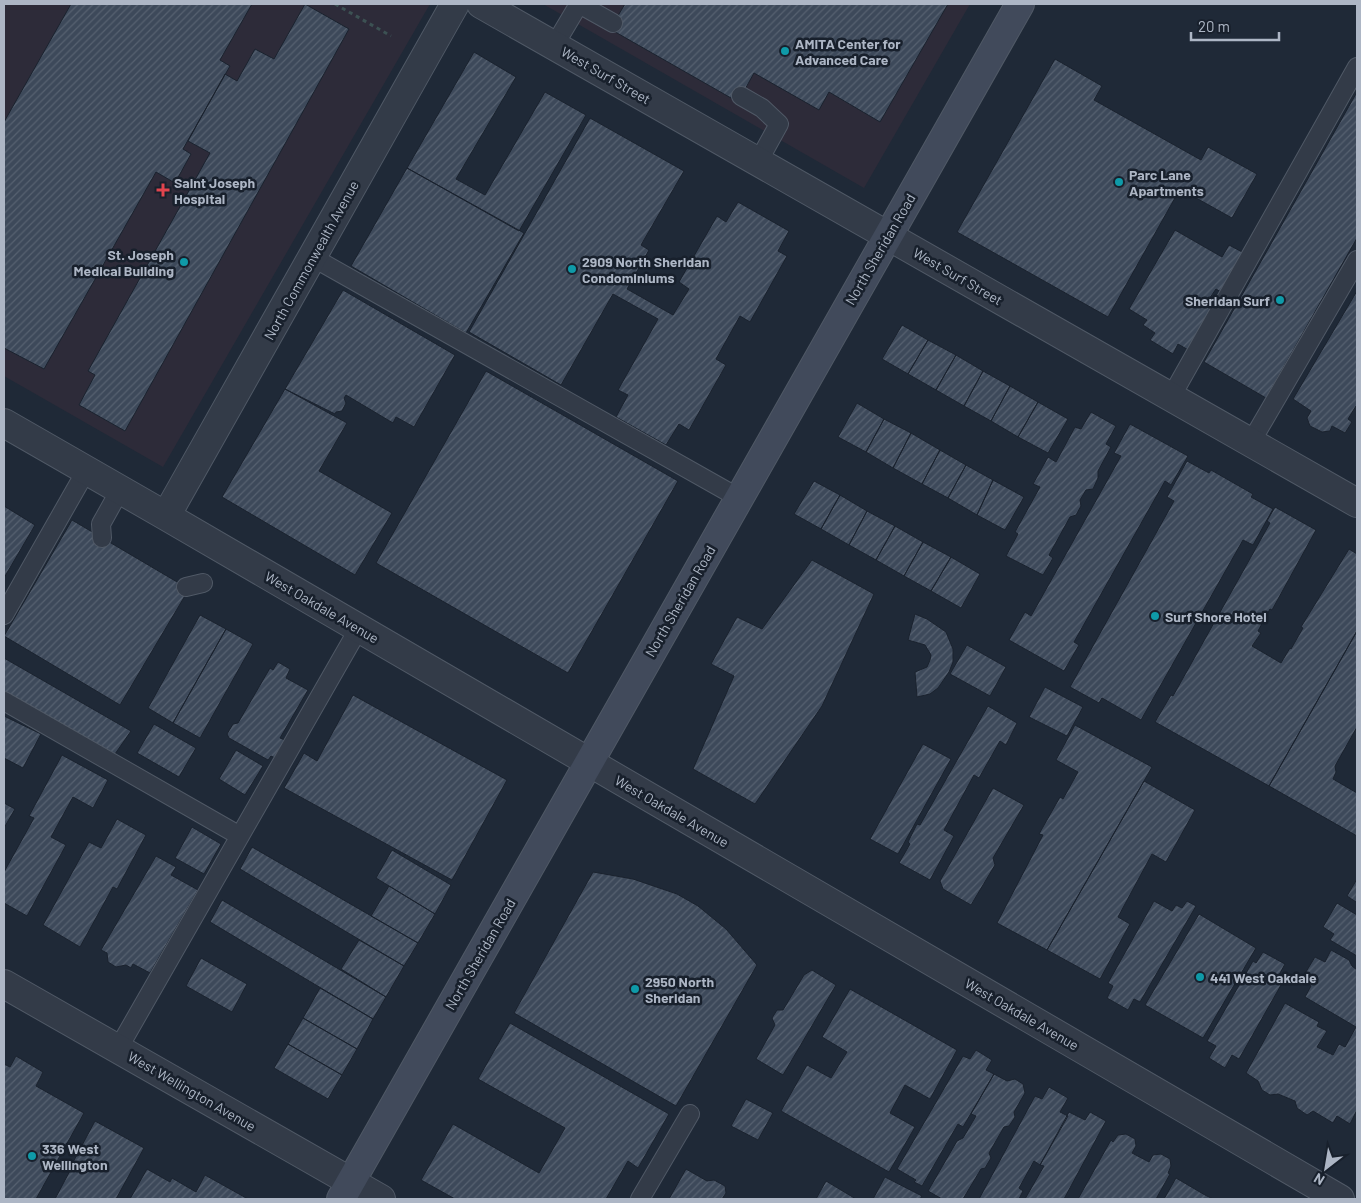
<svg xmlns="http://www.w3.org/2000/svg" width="1361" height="1203" font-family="Barlow,sans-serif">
<defs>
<pattern id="building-hatch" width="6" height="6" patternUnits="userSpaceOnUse" patternTransform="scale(1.25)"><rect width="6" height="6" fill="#3d495a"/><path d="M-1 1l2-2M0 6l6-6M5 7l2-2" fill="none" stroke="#566170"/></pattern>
</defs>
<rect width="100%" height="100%" fill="#1f2937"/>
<path fill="#2d2b39" d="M4 4H430L163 467 4 376Z
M543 4H970L864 188Z"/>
<path fill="url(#building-hatch)" stroke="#1a222e" d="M71 4H252L220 60 230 66 183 149 191 154 175 183 156 172 44 369 4 348V122Z
M305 4 349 29 125 431 79 405 95 375 88 371 210 153 188 141 225 74 237 81 255 49 274 59Z
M625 4H948L880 122 829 92 819 110 754 73 738 102 610 29Z
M474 52 516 77 456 179 485 195 545 92 586 115 519 231 407 168Z
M1055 59 1102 86 1094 100 1201 160 1208 147 1257 174 1232 218 1180 189 1108 317 957 232Z
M1357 92V238L1266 398 1204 362Z
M590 118 684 171 641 245 649 250 627 289 673 315 689 289 679 282 717 216 726 222 738 202 789 231 778 251 787 256 750 322 740 316 716 359 726 365 689 430 679 424 666 445 616 417 628 395 618 390 658 319 613 294 561 385 469 332Z
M407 168 524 233 466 333 351 266Z
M1175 230 1222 257 1229 245 1244 253 1221 292 1216 289 1207 302 1215 307 1190 351 1178 344 1173 354 1150 340 1155 333 1143 325 1147 320 1129 309Z
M343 290 455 355 414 427 396 417 393 423 346 395 344 398 346 403 342 411 336 412 335 414 285 389Z
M1357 291V407L1356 406 1348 419 1352 422 1345 433 1332 426 1330 431 1322 432 1310 426 1307 418 1311 411 1293 399Z
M902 325 928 340 908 374 882 359Z
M928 340 956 355 936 390 908 374Z
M956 355 983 371 964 406 936 390Z
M486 371 678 481 568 673 376 563Z
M983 371 1010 386 991 421 964 406Z
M1010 386 1038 402 1018 437 991 421Z
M285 389 347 423 319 471 392 513 355 575 222 497Z
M1038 402 1068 419 1048 453 1018 437Z
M857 403 884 419 866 452 838 437Z
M1091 412 1116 426 1106 444 1111 447 1098 471V478L1093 489 1086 490 1080 500 1081 506 1076 515 1070 517 1049 555 1053 558 1043 575 1006 556 1018 534 1015 532 1040 487 1033 484 1048 457 1056 462 1075 427 1081 429Z
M884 419 911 433 893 468 866 452Z
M1130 424 1188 456 1171 485 1165 481 1074 642 1079 645 1064 671 1009 640 1025 612 1031 616 1121 456 1114 453Z
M911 433 940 450 922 484 893 468Z
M940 450 966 465 948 498 922 484Z
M1187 461 1209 473 1211 470 1253 494 1251 497 1273 509 1253 545 1243 540 1141 720 1102 698 1099 703 1070 687 1174 501 1167 497Z
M966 465 993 480 977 515 948 498Z
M993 480 1024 497 1005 530 977 515Z
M814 481 840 495 821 529 794 514Z
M840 495 867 511 849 545 821 529Z
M4 506 35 525 4 578Z
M1275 507 1316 530 1272 610 1270 609 1258 631 1261 633 1252 646 1281 663 1290 648 1291 649 1303 628 1301 627 1349 549 1357 554V631L1269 786 1155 722 1171 695 1173 696 1270 523 1267 521Z
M867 511 895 526 876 560 849 545Z
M72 520 189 589 120 705 4 636Z
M895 526 923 542 904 576 876 560Z
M923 542 951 557 931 591 904 576Z
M951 557 980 574 961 608 931 591Z
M812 560 874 594 822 706 755 804 693 769 734 676 711 664 737 617 762 629Z
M915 614 927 619 946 632 953 649V662L949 672 938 688 930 694 917 697 915 672 927 667 930 660 931 655 925 645 908 640Z
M200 615 226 629 173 723 148 708Z
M226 629 253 644 200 738 173 723Z
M1357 631V727L1335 766 1336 772 1333 779 1357 793V836L1269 786Z
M967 645 1006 667 990 696 950 674Z
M4 658 131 731 115 754 4 691Z
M278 662 290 669 286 678 308 690 280 738 285 740 276 756 275 758 271 756 268 760 229 738 227 734 233 724 238 723 270 668 273 670Z
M1045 687 1083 707 1067 736 1029 717Z
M353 695 507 780 452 880 284 788 304 753 317 761Z
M988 706 1017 723 1006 745 1000 741 979 778 974 775 944 830 954 836 930 880 899 863 910 844 908 842 917 824 920 825Z
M4 716 41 734 23 768 4 758Z
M154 724 196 748 179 777 137 753Z
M1075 725 1152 767 1047 950 997 923 1043 835 1039 834 1060 797 1063 799 1078 772 1056 760Z
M923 744 951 759 898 854 870 839Z
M236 750 263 766 245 795 219 779Z
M62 755 108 780 93 808 73 797 51 837 66 845 27 916 4 903V872L34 818 29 816Z
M1144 781 1195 810 1166 862 1152 854 1118 917 1130 924 1100 979 1047 950Z
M993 788 1024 805 993 858 995 865 971 905 943 889 940 881Z
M4 803 15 809 4 828Z
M117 819 146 835 117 889 113 887 80 947 43 925 89 842 101 848Z
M192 827 221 844 204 874 175 858Z
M252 847 418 943 404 966 240 869Z
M392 850 451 885 435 914 376 878Z
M156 856 176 867 171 875 198 890 150 973 133 964 131 968 126 965 116 967 108 962 107 953 101 950Z
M593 872 633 879 677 894 698 906 726 929 757 965 676 1106 514 1013Z
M1357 879V900L1356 902 1347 896Z
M389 886 435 914 418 943 371 916Z
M222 900 386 997 373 1019 210 922Z
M1154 901 1172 911 1176 905 1182 908 1187 901 1196 906 1140 1002 1134 999 1128 1010 1107 998 1113 986 1108 983Z
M1337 903 1357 915V956L1330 940 1334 934 1323 927Z
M1199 914 1256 948 1203 1038 1145 1005Z
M359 940 404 966 386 997 341 969Z
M1331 950 1349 960 1352 966 1357 970V1110L1350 1124 1337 1116 1333 1123 1313 1111 1307 1115 1297 1108 1295 1101 1278 1094 1270 1095 1262 1090 1258 1081 1246 1073 1285 1003 1319 1022 1317 1026 1327 1031 1317 1047 1333 1055 1339 1044 1345 1047 1356 1027 1305 997 1311 986 1301 980 1315 957 1325 962Z
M1263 952 1285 964 1279 975 1285 978 1239 1059 1232 1055 1225 1068 1209 1058 1216 1046 1207 1041 1253 961 1256 963Z
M201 958 247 984 232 1012 186 986Z
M812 970 836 985 783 1075 756 1059 775 1025 772 1018 777 1010H783L804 975Z
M320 988 373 1019 357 1049 303 1018Z
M850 989 957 1050 930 1099 905 1085 890 1113 915 1127 889 1172 781 1111 807 1065 831 1078 847 1052 822 1037Z
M303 1018 357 1049 342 1075 288 1044Z
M510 1023 669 1114 638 1168 628 1161 606 1199H455L421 1180 453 1124 539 1173 565 1128 478 1079Z
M288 1044 342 1075 328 1099 274 1068Z
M976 1050 992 1060 986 1070 994 1074 963 1127 958 1124 922 1186 914 1182 916 1180 897 1169 963 1056 970 1059Z
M16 1056 43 1072 36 1086 84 1113 36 1199H4V1064L10 1067Z
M994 1074 1007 1081 1015 1079 1023 1084 1025 1093 1014 1112 1015 1117 1009 1126 1004 1127 989 1153 991 1158 985 1168 981 1169 963 1199H942L928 1191 957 1141 963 1138 976 1116 971 1114Z
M1049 1087 1068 1098 1060 1112 1068 1116 1040 1165 1034 1161 1019 1188 1023 1191 1019 1199H979L1035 1096 1042 1099Z
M746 1099 773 1113 758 1140 731 1126Z
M1069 1112 1085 1120 1090 1112 1106 1121 1064 1199H1025L1044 1166 1040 1165Z
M95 1121 144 1148 116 1199H55L73 1165 72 1164Z
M1126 1134 1135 1139 1136 1146 1132 1153 1149 1162 1153 1155 1161 1154 1170 1159 1171 1166 1168 1173 1170 1174 1156 1199H1078L1111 1140 1113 1142 1118 1135Z
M147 1169 170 1182 172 1178 196 1192 205 1175 248 1199H130Z
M686 1169 707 1181 714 1180 725 1186 726 1193 722 1199H669Z
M885 1177 922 1196 920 1199H873Z
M1176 1178 1205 1195 1213 1199H1164Z
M826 1181 856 1199H816Z"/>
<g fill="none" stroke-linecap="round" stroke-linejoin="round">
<defs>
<path id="service" d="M554 46 579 4 613 23
M741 96 762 108 779 124 758 162
M312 257 739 498
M1171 397 1357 67
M1251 442 1357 260
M102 538 101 524 120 490
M186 587 203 583
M4 615 86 471
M4 701 240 836
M118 1049 359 628
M640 1199 690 1114"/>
<path id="minor" d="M481 4 1357 503
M4 423 166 516 1340 1199
M166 516 455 4
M4 984 381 1199"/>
<path id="secondary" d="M341 1199 1020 4"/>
</defs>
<use href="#service" stroke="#505966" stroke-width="20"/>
<use href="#minor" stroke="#505966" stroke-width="30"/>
<use href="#secondary" stroke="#505966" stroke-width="30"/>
<path stroke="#3c5153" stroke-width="3" stroke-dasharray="4 4" stroke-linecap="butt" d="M335 4 391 36"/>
<use href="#service" stroke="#333b48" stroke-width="18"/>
<use href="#minor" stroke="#333b48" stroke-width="28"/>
<use href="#secondary" stroke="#414a5b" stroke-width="28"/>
</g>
<g fill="#0f9aa8" stroke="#18202c" stroke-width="2">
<circle cx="785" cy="51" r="5"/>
<circle cx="1119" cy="182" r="5"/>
<circle cx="184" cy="262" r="5"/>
<circle cx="572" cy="269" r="5"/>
<circle cx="1280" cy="300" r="5"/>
<circle cx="1155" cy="616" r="5"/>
<circle cx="1200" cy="977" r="5"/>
<circle cx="635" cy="989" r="5"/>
<circle cx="32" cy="1156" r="5"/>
</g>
<path fill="#e0444e" stroke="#18202c" stroke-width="2" d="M160.5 182.5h5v5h5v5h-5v5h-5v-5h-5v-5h5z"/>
<g text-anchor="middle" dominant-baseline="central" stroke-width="5" stroke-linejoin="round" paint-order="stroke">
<g font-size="14" font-weight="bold" fill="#adb6c5" stroke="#18202c" text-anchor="start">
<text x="795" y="43">AMITA Center for<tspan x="795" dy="16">Advanced Care</tspan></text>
<text x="1129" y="174">Parc Lane<tspan x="1129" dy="16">Apartments</tspan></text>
<text x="174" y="182">Saint Joseph<tspan x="174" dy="16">Hospital</tspan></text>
<text x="174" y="254" text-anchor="end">St. Joseph<tspan x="174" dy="16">Medical Building</tspan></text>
<text x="582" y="261">2909 North Sheridan<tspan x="582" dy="16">Condominiums</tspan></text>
<text x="1270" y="300" text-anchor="end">Sheridan Surf</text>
<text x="1165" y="616">Surf Shore Hotel</text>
<text x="1210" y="977">441 West Oakdale</text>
<text x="645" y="981">2950 North<tspan x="645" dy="16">Sheridan</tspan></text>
<text x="42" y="1148">336 West<tspan x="42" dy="16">Wellington</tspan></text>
</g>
<g font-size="14" fill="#adb6c5" stroke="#18202c">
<text transform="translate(606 75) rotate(30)">West Surf Street</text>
<text transform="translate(880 249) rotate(-60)">North Sheridan Road</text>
<text transform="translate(311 260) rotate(-61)">North Commonwealth Avenue</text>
<text transform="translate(958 276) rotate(30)">West Surf Street</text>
<text transform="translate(680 601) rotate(-60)">North Sheridan Road</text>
<text transform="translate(322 607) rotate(30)">West Oakdale Avenue</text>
<text transform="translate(672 811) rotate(30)">West Oakdale Avenue</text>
<text transform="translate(480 954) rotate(-60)">North Sheridan Road</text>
<text transform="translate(1022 1014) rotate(30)">West Oakdale Avenue</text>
<text transform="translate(192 1091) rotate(30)">West Wellington Avenue</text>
</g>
</g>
<rect width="1361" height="1203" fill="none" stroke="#adb6c5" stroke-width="10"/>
<g transform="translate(1326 1168) rotate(211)" stroke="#18202c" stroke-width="4" paint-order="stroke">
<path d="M0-4L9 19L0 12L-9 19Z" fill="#adb6c5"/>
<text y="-8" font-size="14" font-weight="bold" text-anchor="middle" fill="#adb6c5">N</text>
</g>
<path d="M1191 32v8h88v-8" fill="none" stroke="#adb6c5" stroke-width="2.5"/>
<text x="1198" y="32" font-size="15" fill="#adb6c5" stroke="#18202c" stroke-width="4" paint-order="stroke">20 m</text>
</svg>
